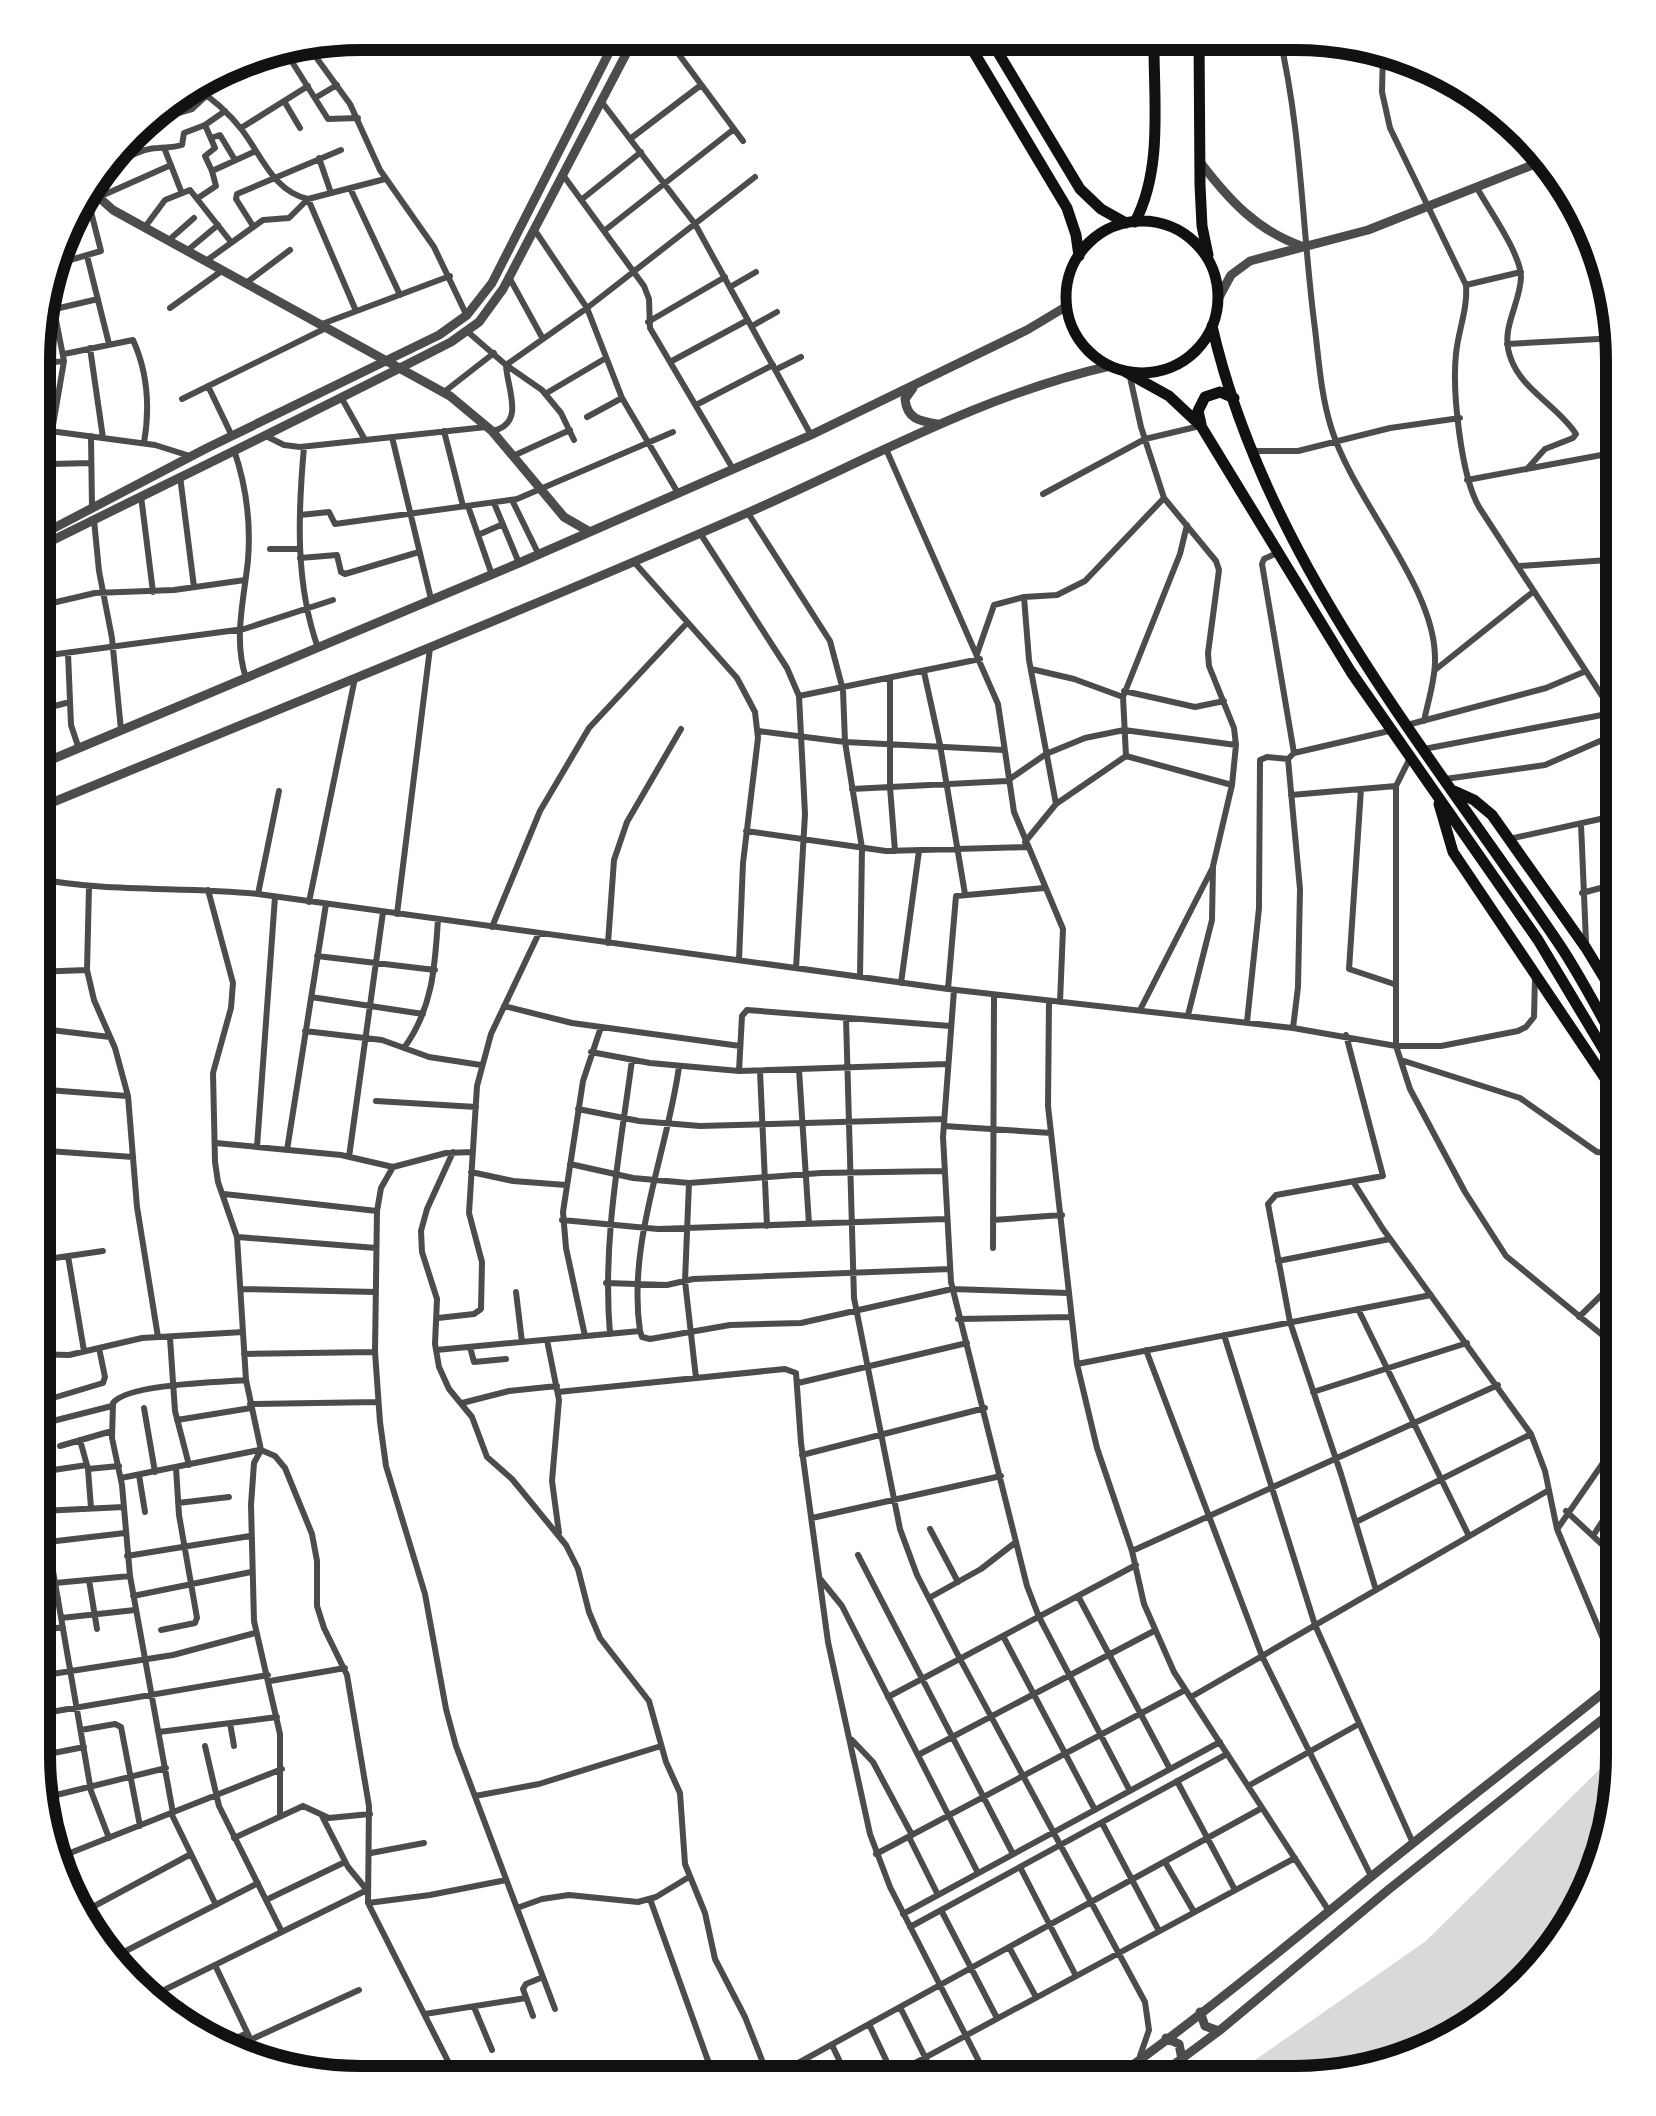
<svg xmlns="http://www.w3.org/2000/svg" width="1656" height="2116" font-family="Karla,sans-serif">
<rect width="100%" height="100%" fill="#fff"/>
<path fill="#d9d9d9" d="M1623 1746V1777L1568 1937 1459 2040 1316 2083H1222L1426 1941Z"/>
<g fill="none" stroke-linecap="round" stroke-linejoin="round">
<path stroke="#4c4c4c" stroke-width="6" d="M663 33 743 141
M1279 35C1302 132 1302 231 1315 329 1319 362 1321 395 1331 427 1353 501 1437 587 1435 661 1435 681 1428 701 1424 721
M305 42 350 104 380 170 434 247 466 314
M282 46 328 119 358 118
M1383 52 1382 92 1390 128 1466 285C1468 309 1458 331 1456 354 1452 391 1461 476 1479 507L1623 728
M193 86C212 98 228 112 242 130 262 156 273 191 308 199L356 311
M315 98 337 85
M284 101 300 128
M601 101 695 224 811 435
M153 109 157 118
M205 125 215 148 205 156 212 171
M241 128 308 86
M127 135 151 121 192 109 207 95
M211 138 220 135 235 160
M630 139 701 85
M119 145 126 160
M165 150 181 191
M319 158 331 193
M563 175 644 286 649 299 650 328 733 469
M89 181C107 170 136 148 158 148 167 147 172 148 182 145L184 133 205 125 225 111
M350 188 400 295
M1477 188C1488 208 1521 254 1521 277 1520 306 1499 329 1511 359 1522 390 1559 407 1576 434L1573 438 1545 449 1527 469
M198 198 216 186 212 171 256 151
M581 200 641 152
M72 209 171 165
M253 226 236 199 237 194 341 150
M145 227 165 200 190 190 231 242
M534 229 587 308 622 398 678 493
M604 231 734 129
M169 240 194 218
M188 250 218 225
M87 256 109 344
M206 261 263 220 289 218 308 199 385 179
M53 265 101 251 89 204
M510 279 543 339
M246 283 290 250
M1466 285 1521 272
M730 287 756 272
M170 308 223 270
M55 309 98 299
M36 316 56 315
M648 322 725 277
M322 324 450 276
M752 326 777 312
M468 332 506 365 542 390 561 413 574 440
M1507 344 1617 338
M90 348 103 438
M64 354 133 340C148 373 150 408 144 443
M670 362 748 320
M35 364 64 361
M775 370 801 357
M1130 377 1141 427 1164 498 1216 561 1219 570 1208 653 1209 666 1234 728 1236 745 1232 785 1213 866 1212 920 1188 1015
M208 386 232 436
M444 392 494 353
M545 394 606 358
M341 397 365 440
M182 399 326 328
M696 405 773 365
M587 417 622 398
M35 429 155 445 190 456
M444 431 463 506
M493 431C526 423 507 389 506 365L587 308 755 177
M91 436 92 508
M266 436 284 445 300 447 486 427
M392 437 431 599
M304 447C298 514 295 583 318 648
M886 449 998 704 1014 812 1063 929 1060 1002
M234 450C246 485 251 522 248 560 244 600 233 639 246 678
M1255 451H1298L1390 428 1460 418
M513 456 570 430
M51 464 91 463
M35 466 51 467
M180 476 194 587
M1467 480 1623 451
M1043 494 1145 439 1200 426
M141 496 153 592
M512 500 539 555
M494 503 519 563
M468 506 492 575
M748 513 830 641 843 690 845 742 862 848 860 977
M300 515 329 512 335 524 517 499 673 432
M94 520 99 571 112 638 121 730
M48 530 52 431 64 361 48 279
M700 533 787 668 799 696 805 814 796 968
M478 535 503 524
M270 549H300
M1277 553 1264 559 1262 564 1294 753 1288 759 1300 889 1298 987 1293 1028
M300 558 337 555 341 572 345 574 419 552
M634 562 737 678 755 712 758 738 743 863 739 960
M1519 566 1623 559
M1024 597 1057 595 1085 581 1164 498
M35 607 95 593 174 590 245 580
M68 653 71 725 79 749
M977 654 994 605 1024 597 1029 660 1056 804
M35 657 244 629 333 600
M1031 669 1074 679 1123 697 1126 756
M1435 670 1534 591
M924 672 940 745 965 894
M890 679V787L895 851
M1124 691 1195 707 1224 701
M799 696 980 659
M1123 697 1180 554 1187 525
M35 711 70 702
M1407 725 1546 688 1586 671
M758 731 845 742 1004 750
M1424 749 1623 711
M1294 753 1389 731
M1409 760 1396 786V1046L1410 1089 1465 1192 1506 1256 1623 1352
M1445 779 1545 765 1623 731
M852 789 1007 781 1046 754 1085 738 1124 730 1236 745
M1361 789 1349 969 1394 984
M1291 795 1396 786
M1614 816 1623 888
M1581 824 1586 942
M746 831 886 851 1028 847
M1509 839 1623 814
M1025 842 1056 804 1126 756 1232 785
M34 878C108 893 183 886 258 894L948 989 1293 1028 1396 1046H1441L1518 1031 1526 1027 1534 1017 1535 977
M89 887 87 970 94 1000 115 1048 128 1096 137 1207 158 1337
M208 890 233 983 231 1008 213 1073 215 1162 218 1182 237 1237 246 1380 261 1450 254 1463 251 1505 254 1621 280 1734V1816
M1582 893 1623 882
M258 894 279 791
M309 902 355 678
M397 914 430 648
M492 927 540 811 589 728 687 623
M608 943 614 860 627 822 681 729
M317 956 435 970
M34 972 87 970
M901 983 919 851
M948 989 956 896 1044 888
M954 990 943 1137 951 1282 1027 1586 1039 1617 1130 1791
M311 997 423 1014
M1049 1001 1048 1106 1077 1364 1097 1448 1132 1551 1144 1604 1174 1672 1329 1911
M504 1006 572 1023 740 1046
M1140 1010 1212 869
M846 1018 854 1298 900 1529 917 1575 960 1659 1145 2002 1149 2030 1140 2056
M1247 1022 1259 908 1260 760 1267 757 1288 759
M34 1028 110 1037
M305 1031 382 1040 429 1057 481 1065
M1346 1035 1383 1176 1276 1195 1268 1204 1290 1322 1341 1474 1376 1590
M404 1048C433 1008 435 966 438 919
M591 1052 650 1063 739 1071 947 1064
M1401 1060 1520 1098 1597 1152 1623 1155
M799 1070 809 1224
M739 1071 742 1016 747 1010 950 1026
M760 1071 767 1226
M35 1089 127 1096
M376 1101 476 1107
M578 1109 639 1121 700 1126 944 1119
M944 1126 1051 1133
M34 1133 47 972
M216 1143 341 1155 393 1167 446 1153 473 1152
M257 1147 275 897
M34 1150 133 1157
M287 1150 326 904
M453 1152 427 1209 421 1231 422 1252 437 1299 435 1344 439 1367 449 1389 472 1417 487 1457 512 1479 566 1545 578 1569 589 1612 600 1638 649 1701 666 1762 680 1793 685 1864 705 1913 715 1959 745 2017 771 2083
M349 1157 383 912
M570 1164 633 1178 689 1183 821 1173 944 1171
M393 1167 381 1188 377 1211 375 1352 380 1422 386 1466 425 1594 446 1709 456 1746 555 2009
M471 1172 513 1181 566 1185
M689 1183 685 1281 696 1378
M1354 1183 1383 1229 1531 1434 1545 1471 1557 1529 1620 1679
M224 1194 377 1211
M562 1220 658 1229 945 1219
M993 1220 1062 1215
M238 1237 376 1248
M993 1248 994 995
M68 1256 84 1351
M34 1261 103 1251
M1278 1261 1390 1239
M606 1283 667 1285 693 1279 950 1269
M241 1289 376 1292
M516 1292 522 1342
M1358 1309 1469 1536
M1579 1317 1623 1274
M438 1318 474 1314 481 1309 482 1262 469 1213 477 1086 491 1034 539 933
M958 1319 1070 1317
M640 1331C627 1243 667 1153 679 1067
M610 1334C602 1242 620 1151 632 1060
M1224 1335 1315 1625 1413 1843
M585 1336 566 1248 563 1212 583 1081 601 1027
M170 1338 175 1411 189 1465
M33 1339 36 1355
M547 1340 559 1400 552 1481 559 1533
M470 1347 474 1362 506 1359
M436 1350 640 1331 642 1337 650 1339 730 1325 801 1323 952 1289 1068 1293
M1146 1350 1262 1656 1371 1876
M33 1354 69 1355 142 1338 243 1332
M244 1354 375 1352
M1077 1364 1431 1295
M798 1383 967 1343
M558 1392 785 1369 796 1373 801 1443 828 1642 870 1834 890 1887 990 2083
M1313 1392 1467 1343
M462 1403 509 1391 557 1386
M33 1404 103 1383 105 1377 99 1348
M250 1404 378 1402
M144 1408 155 1472
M177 1420 251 1408
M33 1426 112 1406
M80 1440 88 1469 91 1508
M60 1446 112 1431
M261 1450 275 1456 285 1468 312 1534 317 1561V1606L324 1628 347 1675 369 1806 368 1903 459 2083
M802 1455 985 1408
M88 1469 119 1466
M33 1473 87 1465
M139 1475 145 1512
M121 1478 259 1450
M33 1483 48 1542 91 1791 109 1838
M178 1503 229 1497
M41 1511 124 1507
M1566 1511 1623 1564
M812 1518 1001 1476
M1356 1522 1531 1434
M1558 1528 1623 1434
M930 1529 958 1582
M1593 1536 1623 1489
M48 1542 125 1533
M33 1549 48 1547
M1132 1551 1498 1385
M858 1555 1013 1854
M127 1556 250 1536
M89 1580 97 1629
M821 1580 842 1606 978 1873
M55 1583 130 1576
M133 1596 251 1572
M1078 1596 1170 1769
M929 1598 981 1569 1016 1542
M33 1602 58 1598
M61 1618 135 1610
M161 1630 195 1623 197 1618 179 1515 176 1468
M33 1632 63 1627
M1003 1636 1095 1810
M33 1677 173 1655 255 1633
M270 1681 345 1668
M888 1697 1136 1565
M1191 1697 1549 1490
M33 1715 268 1675
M230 1723 234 1746
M81 1730 115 1724 121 1727 140 1826
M159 1732 277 1717
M852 1740 873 1762 912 1835
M205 1746 219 1806 282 1932
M918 1755 1154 1631
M33 1757 84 1747
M1177 1781 1235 1890
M1248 1786 1359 1724
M475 1796 539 1784 661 1746
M44 1798 166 1768
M171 1813 216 1905
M173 1813 130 1576 122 1485 112 1438 113 1403C127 1384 219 1382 246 1380
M1102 1823 1159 1931
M909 1837 938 1895
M234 1838 303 1806 329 1818 370 1814
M371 1853 424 1843
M876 1854 1185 1690
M60 1857 282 1769
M1165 1862 1194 1912
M1020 1867 1076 1976
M650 1899 716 2083
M266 1900 345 1862
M368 1903 430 1895 506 1880
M92 1907 121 1966
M517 1908 542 1899 569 1895 638 1902 656 1897 689 1877
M941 1910 997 2018
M903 1914 1220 1742
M76 1916 191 1854
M910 1927 1227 1754
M1009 1947 1036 1997
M116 1956 258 1883
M215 1965 258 2055
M150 1997 367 1890 348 1867 322 1816
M474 2007 492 2050
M900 2007 938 2083
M425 2014 526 1998
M533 2016 523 1989 526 1984 543 1977
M869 2024 897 2083
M250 2040 359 1990
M224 2044 247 2033
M832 2045 850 2083
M800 2062 810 2083
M769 2079 1262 1808
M878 2083 1295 1858"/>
<path stroke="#4c4c4c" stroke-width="9" d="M1200 162C1229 200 1257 231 1304 247
M86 186 113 210 450 396 492 431 564 517 590 532
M1218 299 1231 275 1250 261 1368 230 1545 160
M913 388 905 399C907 419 919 421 937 424
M35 538 207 448 439 335 467 315 492 283 619 33
M35 549C174 480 313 413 451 342L479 322 503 289 637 33
M34 767 519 563 811 435 1027 330 1067 306
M34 810C272 712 511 616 747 513 866 461 981 395 1110 366
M1200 2012 1205 2026 1219 2031
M1166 2038 1179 2044 1182 2059
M1108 2083C1199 2018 1285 1947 1372 1876 1455 1809 1540 1744 1623 1677
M1149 2083 1219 2031 1388 1890 1623 1703"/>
<path stroke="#111" stroke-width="11" d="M963 34 1067 208 1076 235 1079 256
M987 34 1080 189 1101 209 1126 223
M1199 35 1200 185 1202 226 1208 255
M1066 297a76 76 0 1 1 152 0a76 76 0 1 1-152 0Z
M1135 222C1164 167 1153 96 1154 35
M1212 326C1266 562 1431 753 1563 950 1585 984 1603 1020 1623 1055
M1124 371 1169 396 1201 426 1351 672 1538 940 1623 1082
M1201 424 1198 411 1205 397 1220 392 1234 398
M1454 791 1474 800 1492 815 1586 948 1623 1009
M1439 804 1453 852 1623 1105"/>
</g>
<path d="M0 0H1656V2116H0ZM361 50H1295A311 311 0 0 1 1606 361V1755A311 311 0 0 1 1295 2066H361A311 311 0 0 1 50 1755V361A311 311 0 0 1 361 50Z" fill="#fff" fill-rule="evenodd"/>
<path fill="none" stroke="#111" stroke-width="12" d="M361 50H1295A311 311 0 0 1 1606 361V1755A311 311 0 0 1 1295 2066H361A311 311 0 0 1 50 1755V361A311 311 0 0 1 361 50Z"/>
</svg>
